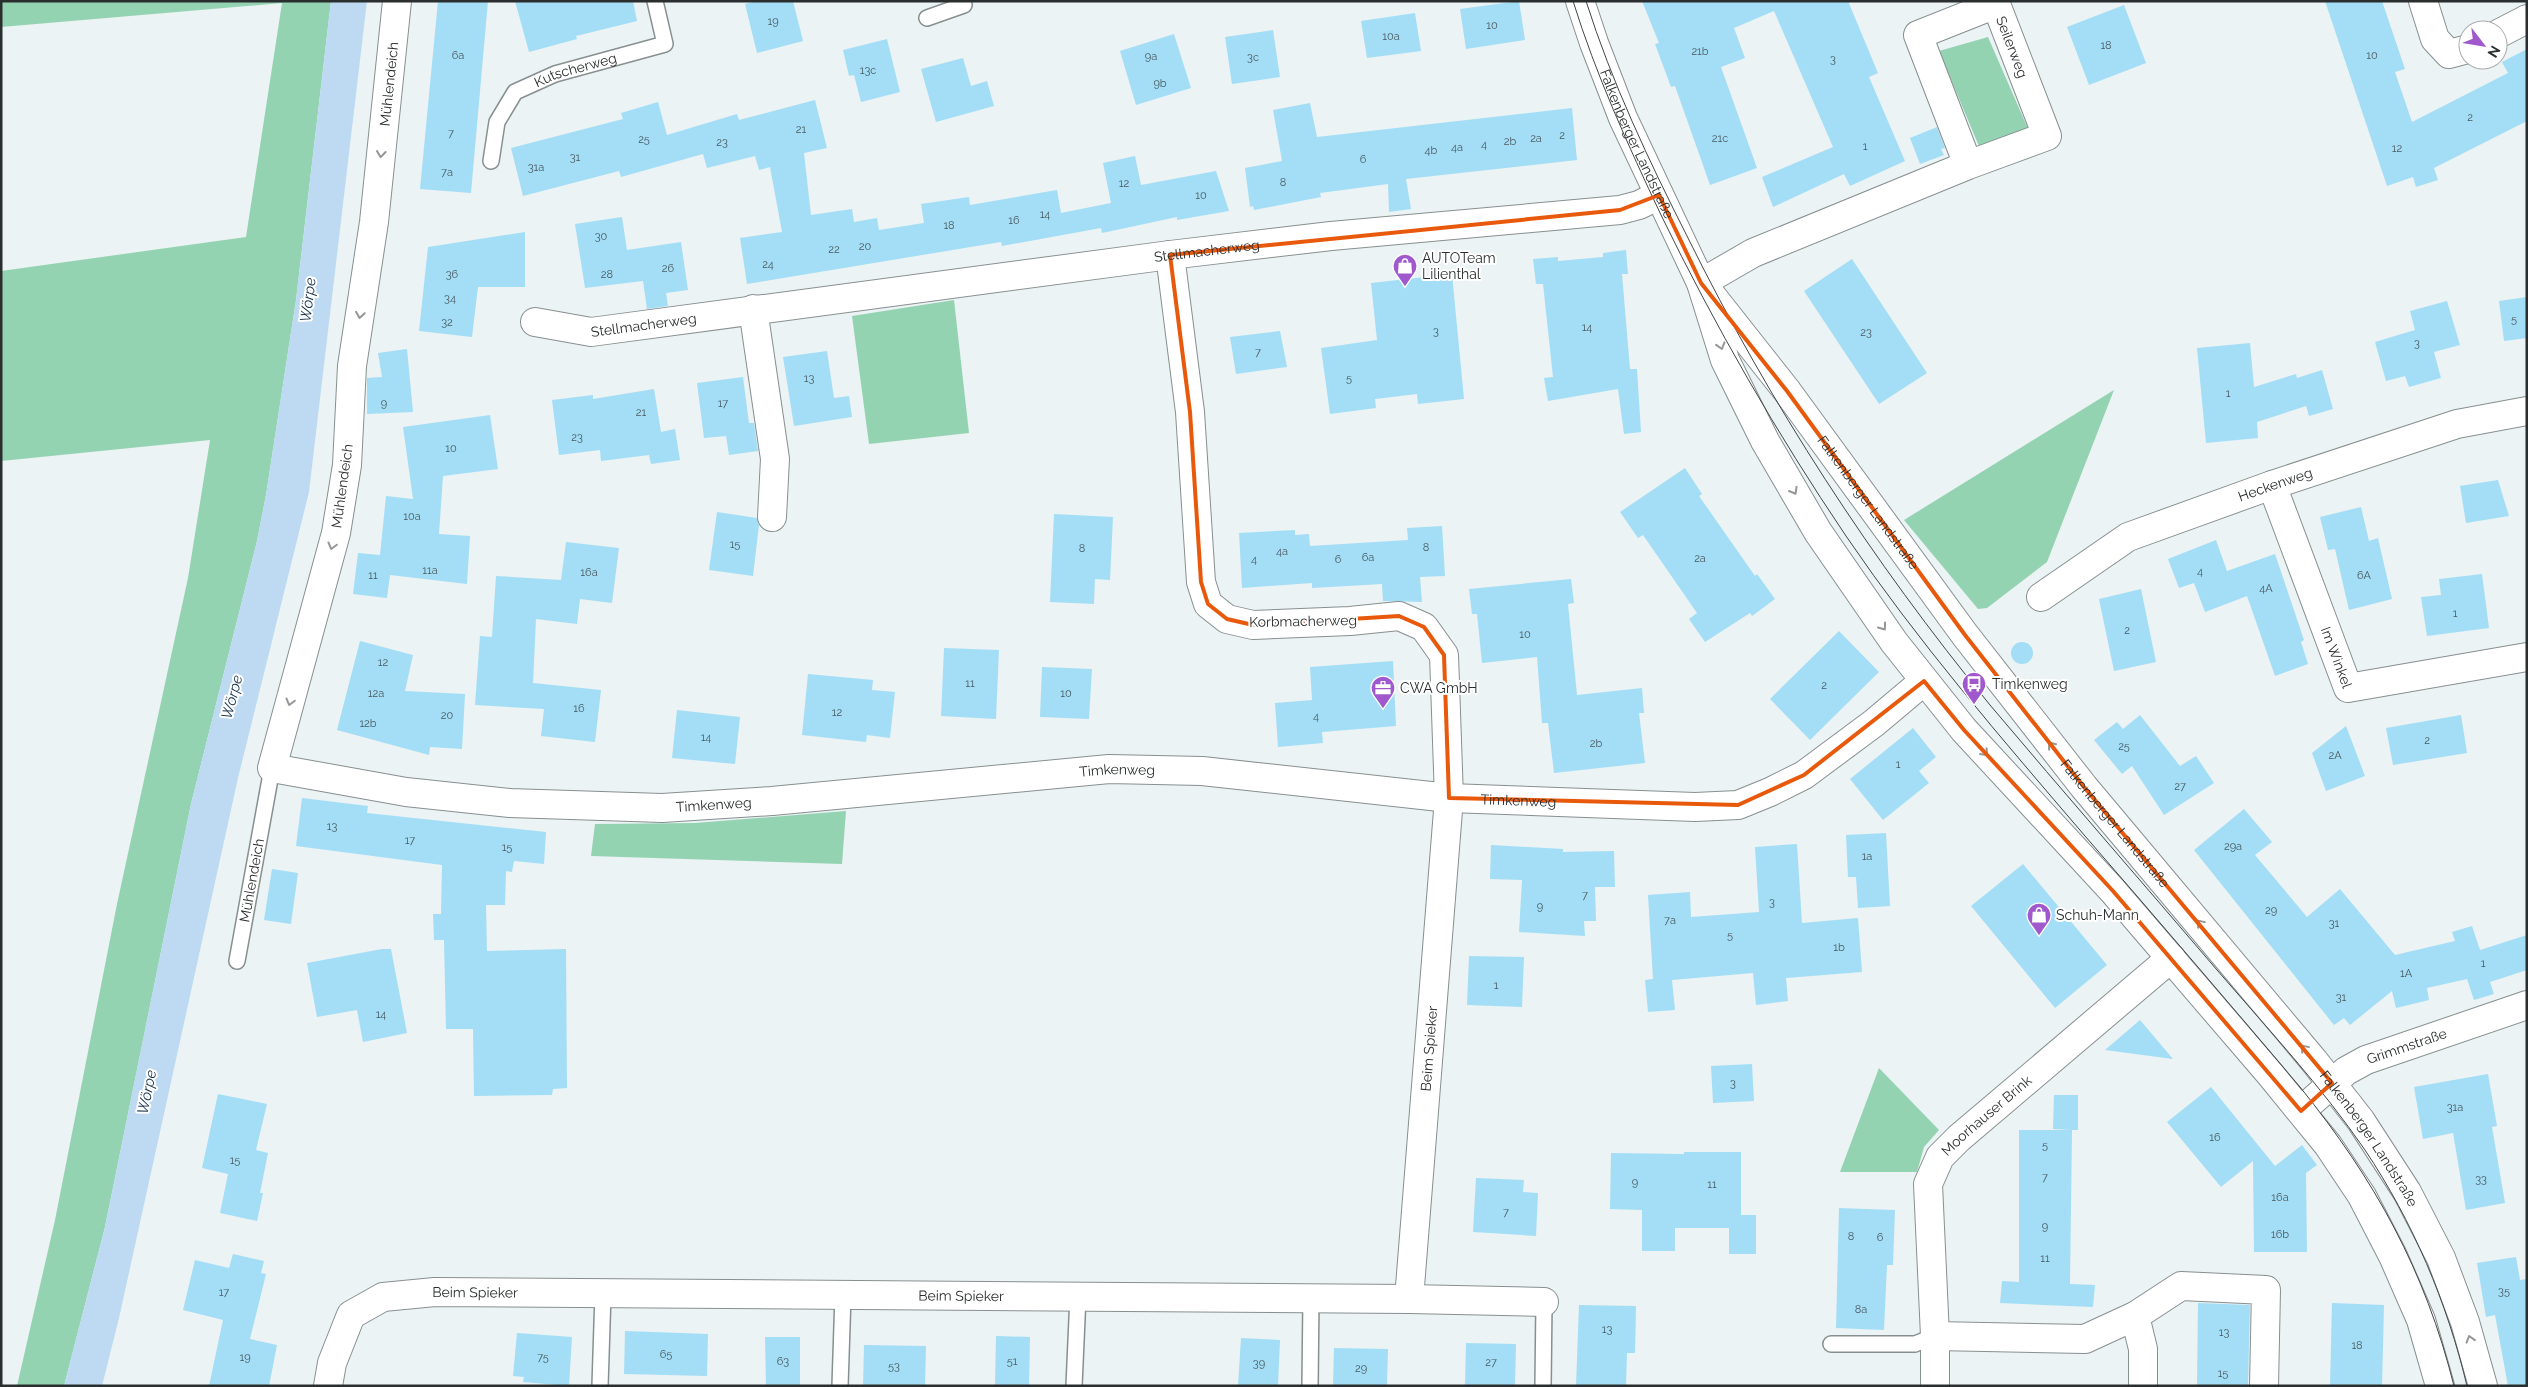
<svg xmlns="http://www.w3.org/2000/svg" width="2528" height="1387" font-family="Raleway,sans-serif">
<rect width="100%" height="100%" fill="#ebf3f4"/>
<path fill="#94d3b2" d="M1 1H331L296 300 266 495 257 541 191 804 105 1227 64 1386H17L55 1220 117 904 188 578 210 440 1 461V271L246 237 282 3 1 27Z
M1988 37 2029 131 1981 151 1939 51Z
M954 300 969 433 869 444 852 316Z
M2114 390 2047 562 1987 608 1978 609 1904 520Z
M846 811 842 864 591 856 595 824 695 823Z
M1879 1068 1939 1130 1924 1147 1917 1172H1840Z"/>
<path fill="#bedaf3" d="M331 1H367L309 492 238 778 119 1318 102 1386H64L105 1227 191 804 257 541 266 495 296 300Z"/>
<path fill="#a3def6" d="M438 1H488L471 193 420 189Z
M515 1H633L637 21 576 36 577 39 529 52Z
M757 1H793L803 41 757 53 745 4Z
M1519 1 1525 40 1466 49 1460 9Z
M1642 1H1848L1878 73 1869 77 1905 161 1850 186 1844 174 1773 207 1762 177 1833 147 1774 11 1734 28 1745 58 1721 67 1757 168 1710 185 1675 86 1671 87 1655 44 1659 43Z
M2325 1H2382L2405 69 2395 72 2412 122 2508 73 2502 62 2527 49V121L2434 168 2438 180 2416 187 2413 177 2387 186Z
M2124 5 2146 63 2089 85 2067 27Z
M1415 13 1421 51 1367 58 1361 21Z
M1273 30 1280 77 1232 84 1225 37Z
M1174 34 1191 88 1136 105 1120 51Z
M887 39 900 92 861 102 854 75 849 76 843 50Z
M963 58 971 86 987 81 994 106 936 122 921 69Z
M815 100 827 148 804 153 811 215 852 209 854 222 877 218 879 230 924 223 921 204 969 197 970 205 1057 190 1061 213 1111 203 1103 163 1135 156 1141 185 1216 171 1229 211 1177 220V217L1102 233 1101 228 1002 246 1001 242 747 284 740 238 782 232 770 167 759 170 755 156 707 168 703 154 621 177 619 171 523 196 511 148 623 119 621 113 658 102 667 135 737 114 739 120Z
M1310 103 1317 137 1572 108 1577 160 1406 179 1411 209 1389 212 1388 184 1320 193 1321 197 1254 210 1253 206 1250 207 1245 168 1282 161 1273 110Z
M1937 127 1945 148 1941 149 1944 155 1920 164 1910 138Z
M622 217 627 250 681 242 688 290 666 293 668 306 647 309 643 281 585 288 575 224Z
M525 232V287H478L472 337 419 331 428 247Z
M1626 250 1628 274H1622L1630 369H1637L1641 432 1624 434 1618 389 1548 401 1544 378 1553 377 1543 284H1536L1533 259 1558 257V261L1603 257V253Z
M1852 259 1927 373 1879 404 1804 291Z
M1452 274 1464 399 1418 404 1417 394 1375 399 1376 408 1330 414 1321 348 1377 340 1371 283Z
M2527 297V338L2504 341 2499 301Z
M2447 301 2460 345 2434 352 2441 378 2409 387 2405 376 2386 381 2375 342 2415 330 2410 311Z
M1280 331 1287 367 1236 374 1230 337Z
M2250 343 2254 387 2296 374 2297 378 2322 370 2333 409 2309 416 2306 406 2257 422 2258 438 2206 443 2197 348Z
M407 349 413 412 367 414V378L382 377 378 353Z
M827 351 834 398 849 396 852 417 794 426 783 357Z
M743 377 749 423H754L758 451 729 455 726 436 704 438 697 383Z
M654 389 661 432 675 429 680 460 651 464 649 455 601 461 600 450 559 455 552 400 593 395V399Z
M490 415 498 469 443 476 439 534 470 536 467 584 390 575 387 598 353 594 358 553 380 555 386 496 413 499 403 427Z
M1685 468 1702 494 1699 496 1755 576 1757 574 1775 599 1752 616 1750 613 1705 642 1689 619 1697 613 1643 535 1638 538 1620 512Z
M2498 480 2509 516 2466 523 2460 486Z
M2361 507 2369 541 2378 538 2392 599 2349 610 2335 549 2328 550 2320 517Z
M717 512 757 518 759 525 753 576 709 570Z
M1054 514 1113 517 1110 580 1095 579 1094 604 1050 602Z
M1442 526 1445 576 1420 577 1422 602 1383 601 1382 584 1312 588V583L1242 588 1239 533 1295 530V535L1309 534 1310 546 1408 540 1407 528Z
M2216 540 2227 571 2275 554 2304 640 2301 642 2308 664 2275 676 2247 596 2205 612 2194 583 2179 588 2168 559Z
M566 542 619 548 612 603 580 599 577 624 536 619 533 683 601 690 595 742 541 736 544 709 475 705 480 636 492 637 496 576 561 580Z
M2482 574 2489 628 2427 636 2421 597 2441 595 2439 579Z
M1571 579 1574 603 1568 604 1577 695 1642 688 1644 713H1639L1645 763 1554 773 1548 723H1542L1537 657 1482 663 1477 614H1472L1469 589Z
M2141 589 2156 662 2114 671 2099 599Z
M1839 631 1879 672 1810 740 1770 699Z
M360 641 413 655 405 691 465 694 462 749 430 747 429 755 337 730Z
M2011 653a11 11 0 1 1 22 0a11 11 0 1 1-22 0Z
M944 648 999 650 996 719 941 716Z
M1393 661 1396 726 1322 732 1323 743 1278 747 1275 703 1312 700 1310 667Z
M1042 667 1092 669 1089 719 1040 717Z
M808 674 873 680 872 690 895 692 890 738 867 735 866 742 802 735Z
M677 710 740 717 735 764 672 758Z
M2140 715 2180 766 2196 756 2214 783 2164 815 2132 766 2122 774 2094 740 2117 722 2123 729Z
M2461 715 2467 753 2393 765 2386 728Z
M2346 726 2365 776 2326 791 2312 753Z
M1913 728 1936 757 1919 771 1929 783 1883 820 1850 779Z
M302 798 368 806 367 813 546 832 544 864 514 861 512 872 506 871 505 905H486L487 951 566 949 567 1088 553 1089 552 1095 474 1096 473 1029H446L444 940H434L433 914H441L442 865 296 846Z
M2244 809 2272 842 2255 855 2307 917 2340 889 2395 955 2455 941 2452 932 2472 926 2480 950 2527 935V970L2490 982 2494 994 2474 1000 2467 979 2427 988 2429 1000 2396 1008 2392 991 2350 1025 2344 1018 2334 1025 2194 850Z
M1886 833 1890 906 1858 908 1856 877H1848L1846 835Z
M1797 844 1802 923 1858 918 1862 972 1786 978 1788 1001 1756 1005 1753 973 1672 980 1675 1010 1648 1012 1645 980 1653 979 1648 895 1690 892 1691 917 1759 912 1755 847Z
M1491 845 1563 849V852L1614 851 1615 887H1595L1596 921H1584L1585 936 1519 932 1522 880 1490 879Z
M2023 864 2107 965 2055 1008 1971 906Z
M272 869 298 873 291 924 264 920Z
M382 949H391L407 1033 363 1042 357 1010 317 1017 307 963Z
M1469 956 1524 957 1522 1007 1467 1005Z
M2140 1020 2173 1059 2105 1050Z
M1752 1064 1754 1101 1713 1103 1711 1066Z
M2488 1074 2497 1126 2492 1127 2505 1203 2466 1210 2453 1133 2423 1139 2414 1087Z
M2211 1087 2275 1166 2302 1145 2317 1165 2306 1173 2307 1252H2254L2253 1161 2221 1187 2167 1122Z
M218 1094 267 1104 256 1150 268 1153 260 1193H263L257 1221 220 1213 228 1174 202 1168Z
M2054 1095H2078V1130H2072L2070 1284 2095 1285 2093 1307 2000 1303 2002 1281 2019 1282V1130H2072L2053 1129Z
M1684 1152H1741V1215H1756V1254H1729V1228H1675V1251H1642V1210L1610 1209 1611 1153 1684 1154Z
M1476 1178 1524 1180 1523 1192 1538 1193 1536 1236 1473 1232Z
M1839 1208 1895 1210 1893 1265H1887L1884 1330 1836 1328Z
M233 1254 264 1261 261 1273 266 1274 250 1339 277 1345 269 1386H209L223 1320 183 1310 195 1260 229 1268Z
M2516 1257 2520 1280 2527 1279V1386H2508L2495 1315 2486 1317 2477 1263Z
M2198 1303 2250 1305 2248 1386H2197Z
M2332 1303 2384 1305 2382 1386H2330Z
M1579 1305 1636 1306 1635 1353H1627L1626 1386H1576Z
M625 1331 708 1334 707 1376 624 1374Z
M517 1333 572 1337 569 1386 523 1382 524 1377 513 1376Z
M996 1336 1030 1337 1029 1386H995Z
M765 1337H800V1386H766Z
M1241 1338 1280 1340 1278 1386H1238Z
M1466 1343 1516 1344 1515 1386H1465Z
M864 1345 926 1346 925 1386H863Z
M1334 1348 1388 1349 1387 1386H1333Z"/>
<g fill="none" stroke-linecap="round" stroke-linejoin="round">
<defs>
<g id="service">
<path d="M927 18 964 5 963 1"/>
<path id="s1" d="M491 161 497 122 515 92 555 74 665 44 655 1"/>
<path id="s2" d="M237 961 272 768"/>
<path d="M1831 1344H1915L1935 1336"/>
<path d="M600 1386 603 1293"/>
<path d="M840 1386 843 1295"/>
<path d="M1074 1386 1078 1296"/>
<path d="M1310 1386 1311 1298"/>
<path d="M1543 1386 1544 1302"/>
</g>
<g id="minor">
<path id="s3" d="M397 1 374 222 352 366 347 465 336 533 272 768 406 792 510 803 662 808 772 801 1109 769 1202 771 1449 798 1695 807 1738 805 1770 792 1804 775 1874 723 1924 681"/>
<path d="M2423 1 2435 39 2449 54 2468 49"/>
<path d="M2498 34 2527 19"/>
<path d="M1701 283 1753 253 1968 165 2047 136 1996 4 1918 35 1968 165"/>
<path d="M753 309 775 459 772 517"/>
<path id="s4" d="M535 322 591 332 1170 255 1331 236 1620 210 1639 205 1659 195"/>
<path id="s5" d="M2272 485 2348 688 2527 657"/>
<path id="s6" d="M2041 597 2128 537 2272 485 2457 424 2527 411"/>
<path id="s7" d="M2301 1111 2346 1071 2366 1060 2527 1005"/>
<path d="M1409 1299 1544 1302"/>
<path d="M2135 1316 2143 1349V1386"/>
<path d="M1935 1336 2085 1339 2135 1316 2181 1286 2266 1290 2264 1386"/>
<path id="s8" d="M328 1386 332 1363 351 1315 383 1297 435 1292 1409 1299 1449 798 1444 655 1424 627 1399 616 1350 621 1253 625 1227 619 1208 604 1201 582 1190 412 1170 255"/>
<path id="s9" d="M1935 1386V1336L1928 1184 1940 1157 1959 1138 2171 958"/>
</g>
<g id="tertiary">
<path id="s10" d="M1580 1 1594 43 1623 118 1701 283 1725 360 1765 441 1818 532 1894 642 1964 730 2113 891 2270 1074 2328 1145 2362 1196 2393 1256 2421 1320 2440 1386"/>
<path id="s11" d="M1712 296 1787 391 1965 635 2084 787 2314 1061 2361 1121 2407 1192 2441 1258 2465 1322 2483 1386"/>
</g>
</defs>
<use href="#service" stroke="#888f90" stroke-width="18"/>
<use href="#minor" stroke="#888f90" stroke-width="30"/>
<use href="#tertiary" stroke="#888f90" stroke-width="30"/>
<use href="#service" stroke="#fff" stroke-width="15"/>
<use href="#minor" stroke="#fff" stroke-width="28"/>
<use href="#tertiary" stroke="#fff" stroke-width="28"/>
<path stroke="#424647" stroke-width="1" d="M1573 1C1596 75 1628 145 1661 215 1715 326 1777 434 1846 536 1918 642 2002 739 2085 836 2157 919 2229 1003 2300 1087 2375 1180 2425 1270 2454 1386
M1586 1C1612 83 1649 161 1688 238 1770 404 1872 561 1990 705 2065 794 2142 882 2217 970 2268 1029 2321 1086 2365 1150 2413 1222 2447 1302 2467 1386"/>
</g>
<defs><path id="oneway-chevron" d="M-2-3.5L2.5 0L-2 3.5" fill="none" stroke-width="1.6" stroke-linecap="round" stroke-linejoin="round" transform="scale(1.25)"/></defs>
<g stroke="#959697">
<use href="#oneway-chevron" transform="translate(381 154) rotate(96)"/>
<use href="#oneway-chevron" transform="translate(360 315) rotate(99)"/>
<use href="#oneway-chevron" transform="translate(1721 346) rotate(73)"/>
<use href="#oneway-chevron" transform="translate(1794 491) rotate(60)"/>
<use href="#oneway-chevron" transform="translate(332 546) rotate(105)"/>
<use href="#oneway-chevron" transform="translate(1883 627) rotate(54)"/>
<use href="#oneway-chevron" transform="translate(290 702) rotate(105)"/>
<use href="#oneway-chevron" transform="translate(2051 745) rotate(-128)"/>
<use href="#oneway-chevron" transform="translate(1985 753) rotate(48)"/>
<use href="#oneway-chevron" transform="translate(2200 923) rotate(-130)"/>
<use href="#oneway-chevron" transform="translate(2304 1048) rotate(-130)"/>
<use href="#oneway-chevron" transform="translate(2470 1339) rotate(-107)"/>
</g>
<path fill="none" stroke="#e8590c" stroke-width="4" stroke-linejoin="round" d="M1659 195 1701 283 1787 391 1965 635 2084 787 2332 1083 2301 1111 2113 891 1964 730 1924 681 1804 775 1738 805 1449 798 1444 655 1424 627 1399 616 1253 625 1227 619 1208 604 1201 582 1190 412 1170 255 1620 210Z"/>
<defs>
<symbol id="shop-pin" viewBox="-11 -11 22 30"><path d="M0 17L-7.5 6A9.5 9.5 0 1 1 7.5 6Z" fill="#9f59cd" stroke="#fff"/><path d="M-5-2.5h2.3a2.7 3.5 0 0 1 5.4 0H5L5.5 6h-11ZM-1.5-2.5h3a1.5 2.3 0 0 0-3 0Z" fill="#fff"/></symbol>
<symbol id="bus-pin" viewBox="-11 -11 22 30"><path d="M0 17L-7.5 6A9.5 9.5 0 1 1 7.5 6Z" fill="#9f59cd" stroke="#fff"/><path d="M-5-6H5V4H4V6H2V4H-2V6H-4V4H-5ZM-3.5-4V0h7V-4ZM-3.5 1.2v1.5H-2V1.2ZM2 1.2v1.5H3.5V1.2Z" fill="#fff"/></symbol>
<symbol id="office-pin" viewBox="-11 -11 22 30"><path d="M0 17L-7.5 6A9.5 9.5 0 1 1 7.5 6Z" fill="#9f59cd" stroke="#fff"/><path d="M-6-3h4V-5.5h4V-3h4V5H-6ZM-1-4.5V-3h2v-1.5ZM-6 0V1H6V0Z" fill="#fff"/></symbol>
</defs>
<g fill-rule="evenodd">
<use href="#shop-pin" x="1391" y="252" width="28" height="38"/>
<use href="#bus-pin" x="1960" y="670" width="28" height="38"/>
<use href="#office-pin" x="1369" y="674" width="28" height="38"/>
<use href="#shop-pin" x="2025" y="901" width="28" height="38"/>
</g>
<g text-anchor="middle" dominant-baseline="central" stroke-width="4" stroke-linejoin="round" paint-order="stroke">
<g font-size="11" fill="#495a61">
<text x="773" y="21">19</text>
<text x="1492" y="25">10</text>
<text x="1391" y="36">10a</text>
<text x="2106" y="45">18</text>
<text x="1700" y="51">21b</text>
<text x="458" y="55">6a</text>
<text x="2372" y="55">10</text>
<text x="1151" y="56">9a</text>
<text x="1253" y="57">3c</text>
<text x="1833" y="59">3</text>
<text x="868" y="70">13c</text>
<text x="1160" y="83">9b</text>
<text x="2470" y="117">2</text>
<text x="801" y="129">21</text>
<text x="451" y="133">7</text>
<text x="1562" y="135">2</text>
<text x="1536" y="138">2a</text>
<text x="1720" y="138">21c</text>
<text x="644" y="139">25</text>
<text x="1510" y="141">2b</text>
<text x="722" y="142">23</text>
<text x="1484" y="144">4</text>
<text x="1865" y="146">1</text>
<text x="1457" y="147">4a</text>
<text x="2397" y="148">12</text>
<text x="1431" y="150">4b</text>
<text x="575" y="157">31</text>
<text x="1363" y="159">6</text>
<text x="536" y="167">31a</text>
<text x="447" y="172">7a</text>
<text x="1283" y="182">8</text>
<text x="1124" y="183">12</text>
<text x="1201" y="195">10</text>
<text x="1045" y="214">14</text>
<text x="1014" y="220">16</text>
<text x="949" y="225">18</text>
<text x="601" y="236">30</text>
<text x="865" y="246">20</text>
<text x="834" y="249">22</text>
<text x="768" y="264">24</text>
<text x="668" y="268">26</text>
<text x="452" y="274">36</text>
<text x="607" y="274">28</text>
<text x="450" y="298">34</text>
<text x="2514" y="319">5</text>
<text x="447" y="322">32</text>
<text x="1587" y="327">14</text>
<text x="1436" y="331">3</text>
<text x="1866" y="332">23</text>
<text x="2417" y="343">3</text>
<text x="1258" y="352">7</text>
<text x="809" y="378">13</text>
<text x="1349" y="378">5</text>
<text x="2228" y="393">1</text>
<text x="384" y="403">9</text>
<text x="723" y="403">17</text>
<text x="641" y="412">21</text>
<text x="577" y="437">23</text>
<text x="451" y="448">10</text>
<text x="412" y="516">10a</text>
<text x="735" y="544">15</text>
<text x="1426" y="547">8</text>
<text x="1082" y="548">8</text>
<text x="1282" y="551">4a</text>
<text x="1368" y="557">6a</text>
<text x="1700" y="558">2a</text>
<text x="1254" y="559">4</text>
<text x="1338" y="559">6</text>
<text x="430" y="570">11a</text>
<text x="2200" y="571">4</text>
<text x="589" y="572">16a</text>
<text x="373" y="575">11</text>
<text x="2364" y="575">6A</text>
<text x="2266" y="588">4A</text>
<text x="2455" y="613">1</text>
<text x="2127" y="630">2</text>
<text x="1525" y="634">10</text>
<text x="383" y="662">12</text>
<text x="970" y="683">11</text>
<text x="1824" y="685">2</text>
<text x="376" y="693">12a</text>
<text x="1066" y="693">10</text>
<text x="579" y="708">16</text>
<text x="837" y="712">12</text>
<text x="447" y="715">20</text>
<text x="1316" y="716">4</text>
<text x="368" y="723">12b</text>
<text x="706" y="737">14</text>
<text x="2427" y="740">2</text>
<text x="1596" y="743">2b</text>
<text x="2124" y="746">25</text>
<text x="2335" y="755">2A</text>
<text x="1898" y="764">1</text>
<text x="2180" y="786">27</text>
<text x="332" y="826">13</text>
<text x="410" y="840">17</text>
<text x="2233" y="846">29a</text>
<text x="507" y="847">15</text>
<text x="1867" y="856">1a</text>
<text x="1585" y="895">7</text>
<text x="1772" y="902">3</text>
<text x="1540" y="906">9</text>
<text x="2271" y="910">29</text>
<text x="1670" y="920">7a</text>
<text x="2334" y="923">31</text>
<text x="1730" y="935">5</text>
<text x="1839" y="947">1b</text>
<text x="2483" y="963">1</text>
<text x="2406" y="973">1A</text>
<text x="1496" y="985">1</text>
<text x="2341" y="997">31</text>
<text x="381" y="1014">14</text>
<text x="1733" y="1083">3</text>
<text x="2455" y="1107">31a</text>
<text x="2215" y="1137">16</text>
<text x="2045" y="1145">5</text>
<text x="235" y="1160">15</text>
<text x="2045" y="1177">7</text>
<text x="2481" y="1179">33</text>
<text x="1635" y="1182">9</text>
<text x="1712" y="1184">11</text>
<text x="2280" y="1197">16a</text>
<text x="1506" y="1212">7</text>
<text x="2045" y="1226">9</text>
<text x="2280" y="1234">16b</text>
<text x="1851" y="1236">8</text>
<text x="1880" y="1237">6</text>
<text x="2045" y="1258">11</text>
<text x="2504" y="1291">35</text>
<text x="224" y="1292">17</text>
<text x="1861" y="1309">8a</text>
<text x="1607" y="1329">13</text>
<text x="2224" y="1332">13</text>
<text x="2357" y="1345">18</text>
<text x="666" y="1354">65</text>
<text x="245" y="1357">19</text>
<text x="543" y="1357">75</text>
<text x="783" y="1361">63</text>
<text x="1012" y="1361">51</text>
<text x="1491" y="1362">27</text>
<text x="1259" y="1363">39</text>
<text x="894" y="1366">53</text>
<text x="1361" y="1368">29</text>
<text x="2223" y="1373">15</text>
</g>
<g font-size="14" fill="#2b2e2f" stroke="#fff">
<text transform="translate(2012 47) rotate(69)">Seilerweg</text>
<text stroke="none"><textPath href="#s1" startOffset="139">Kutscherweg</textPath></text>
<text transform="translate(389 84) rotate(-84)">Mühlendeich</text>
<text stroke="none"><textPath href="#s10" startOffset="154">Falkenberger Landstraße</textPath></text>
<text stroke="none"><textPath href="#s4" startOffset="678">Stellmacherweg</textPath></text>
<text stroke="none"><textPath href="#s4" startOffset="110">Stellmacherweg</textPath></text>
<text stroke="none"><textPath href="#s6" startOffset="262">Heckenweg</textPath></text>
<text transform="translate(342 486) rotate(-82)">Mühlendeich</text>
<text stroke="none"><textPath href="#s11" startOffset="259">Falkenberger Landstraße</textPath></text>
<text transform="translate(1303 621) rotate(-1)">Korbmacherweg</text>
<text stroke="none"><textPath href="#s5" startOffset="184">Im Winkel</textPath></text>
<text stroke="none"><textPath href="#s3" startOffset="1629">Timkenweg</textPath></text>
<text stroke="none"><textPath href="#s3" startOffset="2032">Timkenweg</textPath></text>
<text stroke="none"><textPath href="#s3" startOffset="1224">Timkenweg</textPath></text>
<text stroke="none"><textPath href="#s11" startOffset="664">Falkenberger Landstraße</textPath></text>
<text stroke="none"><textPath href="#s2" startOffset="82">Mühlendeich</textPath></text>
<text stroke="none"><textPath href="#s7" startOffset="126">Grimmstraße</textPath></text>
<text stroke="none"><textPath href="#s8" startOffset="1389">Beim Spieker</textPath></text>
<text stroke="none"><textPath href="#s9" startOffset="294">Moorhauser Brink</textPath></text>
<text stroke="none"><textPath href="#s11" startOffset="1069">Falkenberger Landstraße</textPath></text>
<text stroke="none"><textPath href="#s8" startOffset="204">Beim Spieker</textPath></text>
<text stroke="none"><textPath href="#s8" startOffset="690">Beim Spieker</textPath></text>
</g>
<g font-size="14" fill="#2b2e2f" stroke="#fff" text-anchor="start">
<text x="1422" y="258">AUTOTeam<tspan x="1422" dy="16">Lilienthal</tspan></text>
<text x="1992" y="684">Timkenweg</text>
<text x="1400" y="688">CWA GmbH</text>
<text x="2056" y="915">Schuh-Mann</text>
</g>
<g font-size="15" font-style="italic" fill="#15334c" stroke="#fff">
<text transform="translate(308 300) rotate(-83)">Wörpe</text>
<text transform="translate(232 697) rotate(-75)">Wörpe</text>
<text transform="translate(147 1092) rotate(-78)">Wörpe</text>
</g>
</g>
<rect width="2528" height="1387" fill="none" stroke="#2b2e2f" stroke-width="5"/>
<g transform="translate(2483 45) rotate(121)"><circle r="24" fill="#ffffff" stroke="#aaabac"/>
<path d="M0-4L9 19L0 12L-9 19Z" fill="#9f59cd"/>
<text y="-8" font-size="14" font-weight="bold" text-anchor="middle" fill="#2b2e2f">N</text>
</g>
</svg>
